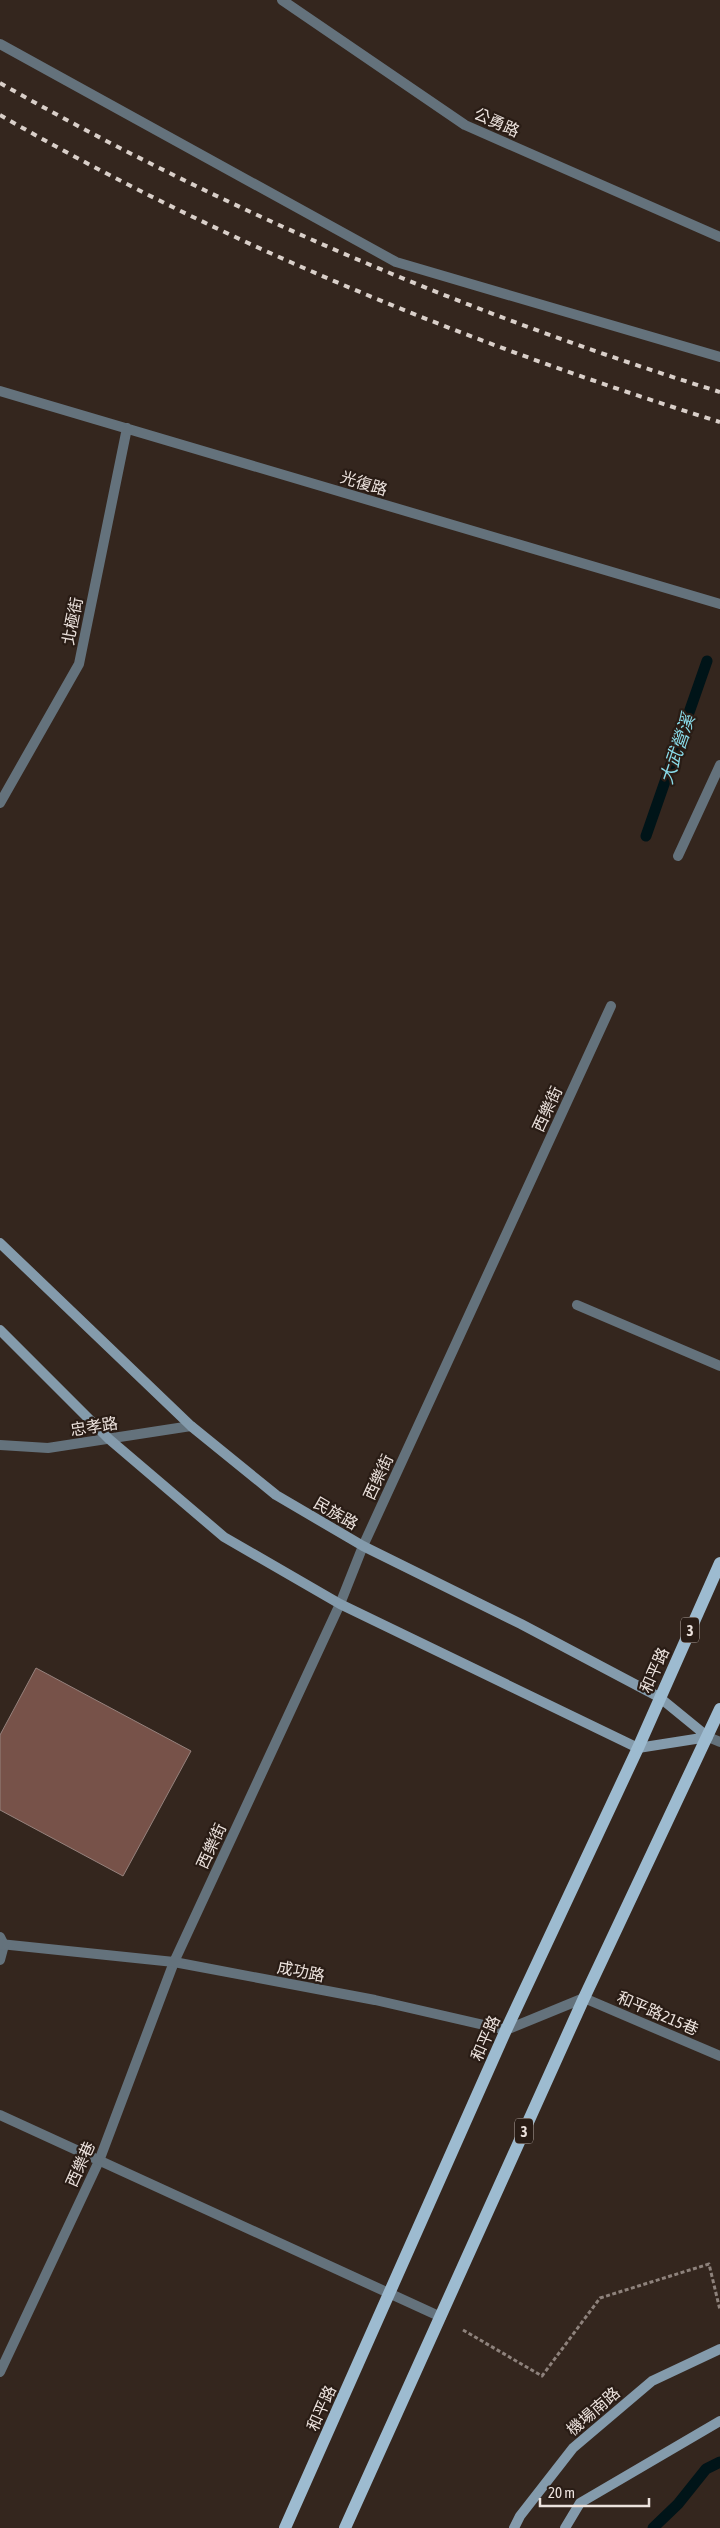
<svg xmlns="http://www.w3.org/2000/svg" width="720" height="2528" font-family="'Asap Condensed','Noto Sans TC',sans-serif">
<rect width="100%" height="100%" fill="#34261e"/>
<g fill="none" stroke-linecap="round" stroke-linejoin="round">
<path stroke="#001418" stroke-width="11" d="M646 836 707 661
M653 2528 678 2504 706 2469 720 2462"/>
</g>
<path fill="#775249" stroke="#96827d" d="M36 1668 191 1751 123 1876 0 1810V1735Z"/>
<g fill="none" stroke-linecap="round" stroke-linejoin="round">
<path stroke="#8e827c" stroke-width="3" stroke-dasharray="4 2.5" stroke-linecap="butt" d="M463 2330 542 2376 600 2298 709 2264 720 2310"/>
<path stroke="#64727c" stroke-width="10" d="M0 44 396 262 720 357
M0 1937 4 1945 0 1960
M584 1998 720 2056
M0 2372 99 2161 174 1962"/>
<path stroke="#64727c" stroke-width="10" d="M282 0 465 125 720 237
M0 391 720 604
M0 803 79 664 127 428
M678 856 720 765
M577 1305 720 1366
M0 1445 48 1448 191 1426
M708 1737 720 1742
M0 1944 174 1962 375 2000 506 2030 584 1998
M174 1962 340 1604 363 1546 611 1006
M0 2115 441 2317"/>
<path stroke="#849bac" stroke-width="10" d="M0 1243 191 1426 276 1495 363 1546 521 1624 659 1697 708 1737
M0 1330 109 1439 224 1537 340 1604 638 1748 708 1737
M514 2528 520 2516 573 2448 652 2381 720 2349
M565 2528 580 2503 720 2421"/>
<path stroke="#9dbbd0" stroke-width="12" d="M285 2528 506 2030 638 1748 720 1563
M345 2528 584 1998 720 1709"/>
<path stroke="#d9cfc9" stroke-width="4" stroke-dasharray="6 6" stroke-linecap="butt" d="M0 83C229 213 469 314 720 392
M0 115C227 246 470 344 720 422"/>
</g>
<g text-anchor="middle" dominant-baseline="central" stroke-width="4.5" stroke-linejoin="round" paint-order="stroke">
<g fill="#291c15" stroke="#b2a7a1" stroke-width="1">
<rect x="681" y="1617.5" width="18" height="25" rx="4"/>
<rect x="515" y="2118.5" width="18" height="25" rx="4"/>
</g>
<g font-size="15" font-weight="bold" fill="#ece2dd">
<text x="690" y="1630">3</text>
<text x="524" y="2131">3</text>
</g>
<g font-size="16" fill="#ece2dd" stroke="#291c15">
<text transform="translate(497 122) rotate(24)">公勇路</text>
<text transform="translate(364 483) rotate(17)">光復路</text>
<text transform="translate(72 621) rotate(-79)">北極街</text>
<text transform="translate(547 1109) rotate(-65)">西樂街</text>
<text transform="translate(94 1426) rotate(-9)">忠孝路</text>
<text transform="translate(378 1477) rotate(-65)">西樂街</text>
<text transform="translate(336 1513) rotate(30)">民族路</text>
<text transform="translate(654 1670) rotate(-66)">和平路</text>
<text transform="translate(211 1846) rotate(-65)">西樂街</text>
<text transform="translate(301 1971) rotate(11)">成功路</text>
<text transform="translate(658 2013) rotate(23)">和平路215巷</text>
<text transform="translate(485 2038) rotate(-66)">和平路</text>
<text transform="translate(80 2164) rotate(-66)">西樂巷</text>
<text transform="translate(321 2408) rotate(-66)">和平路</text>
<text transform="translate(593 2411) rotate(-41)">機場南路</text>
</g>
<g font-size="18" font-style="italic" fill="#89dbe9" stroke="#291c15">
<text transform="translate(677 749) rotate(-71)">大武營溪</text>
</g>
</g>
<path d="M540 2498v8h109v-8" fill="none" stroke="#ece2dd" stroke-width="2.5"/>
<text x="548" y="2498" font-size="15" fill="#ece2dd" stroke="#291c15" stroke-width="4" paint-order="stroke">20 m</text>
</svg>
